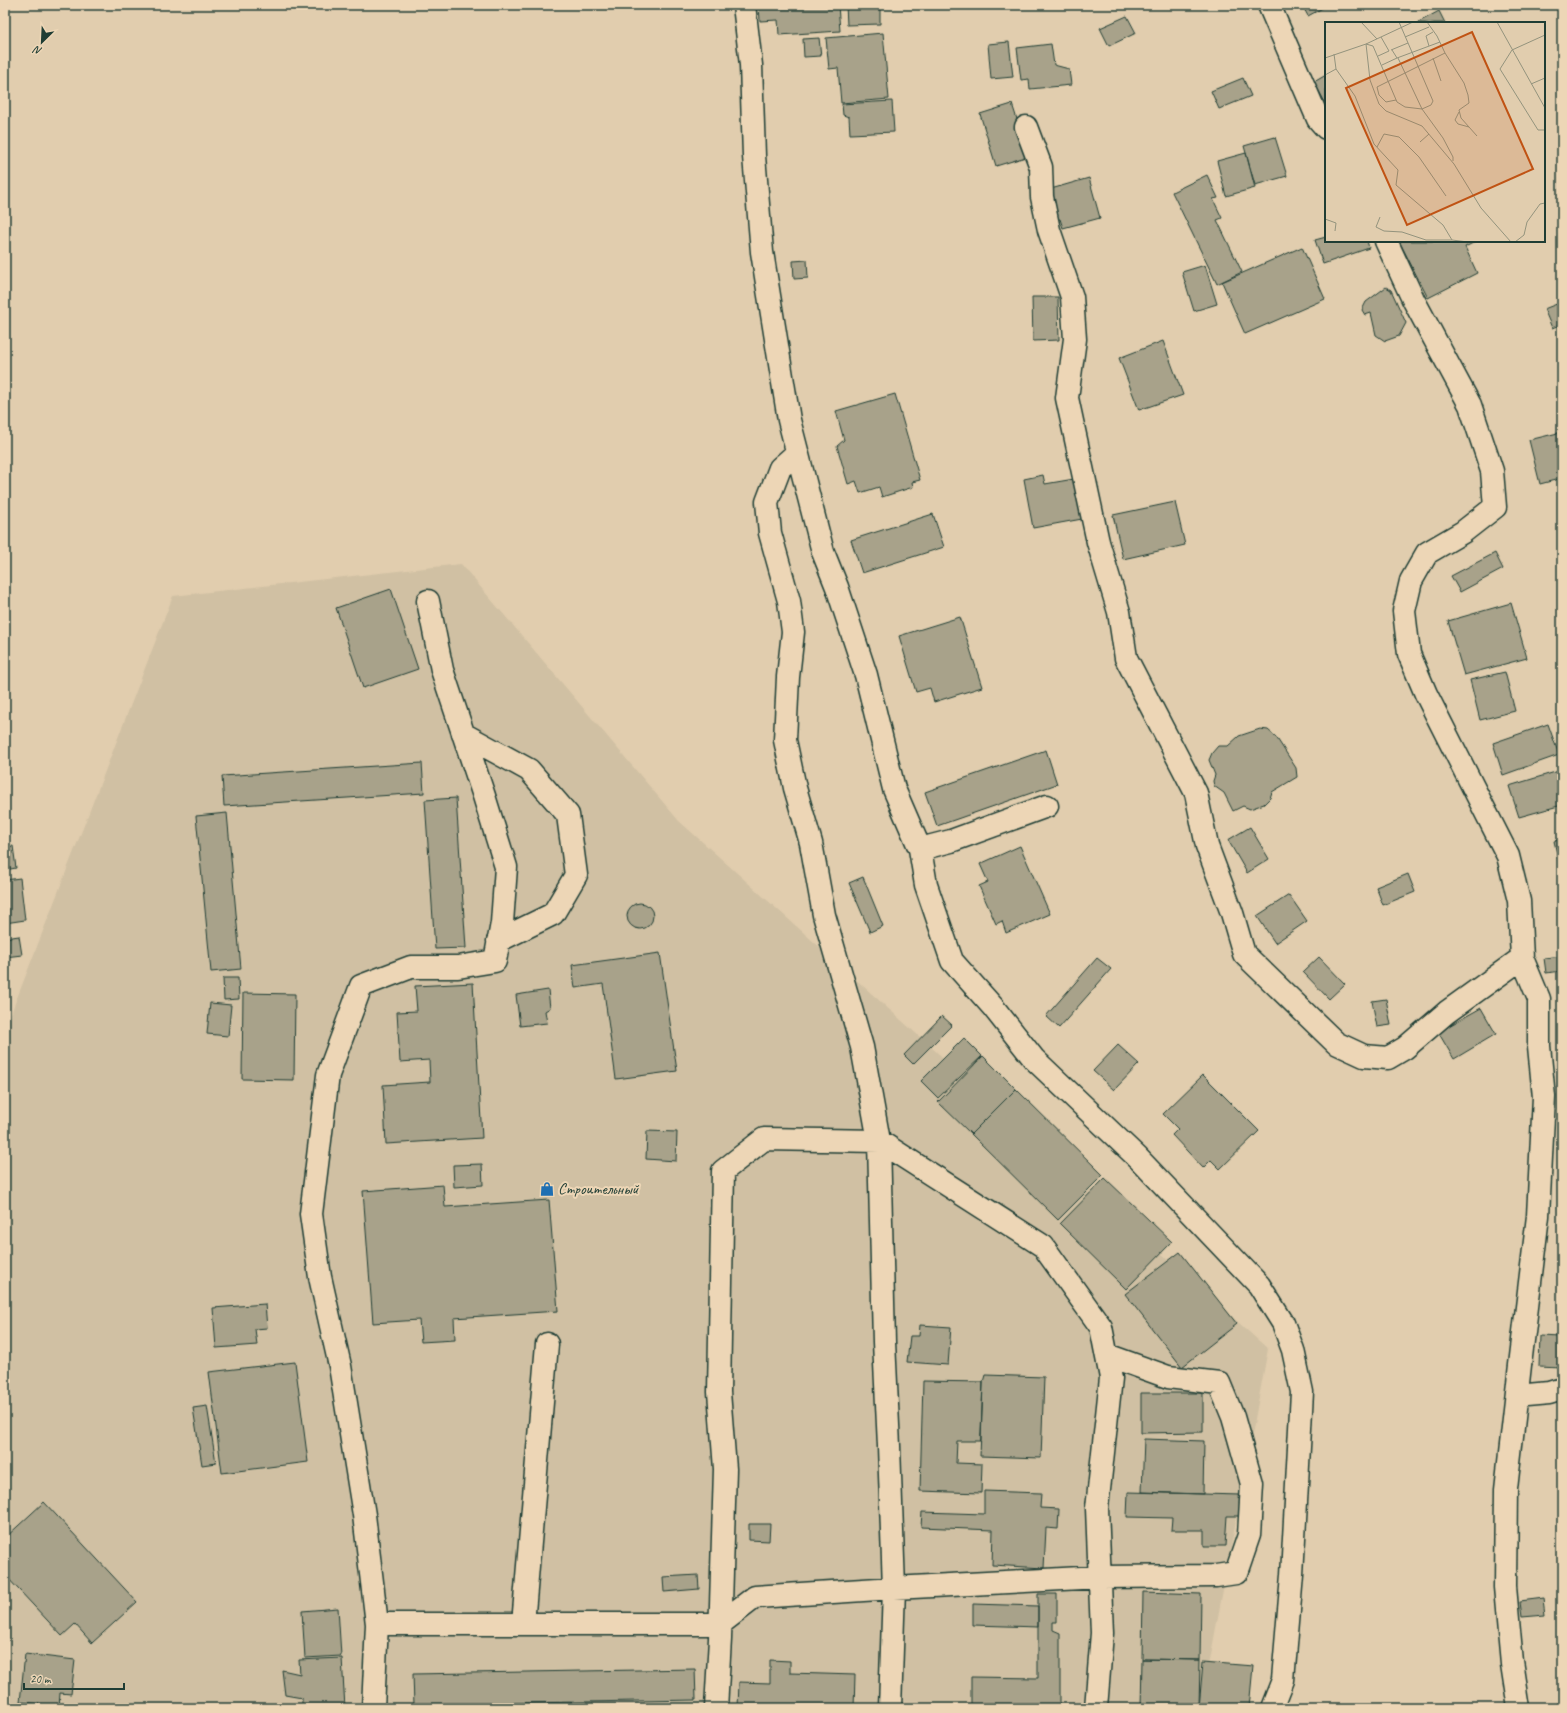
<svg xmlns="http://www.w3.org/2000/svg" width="1567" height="1713" font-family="Caveat,sans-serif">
<rect width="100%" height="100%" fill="#e1cdae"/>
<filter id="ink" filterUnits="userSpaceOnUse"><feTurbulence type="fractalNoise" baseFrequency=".025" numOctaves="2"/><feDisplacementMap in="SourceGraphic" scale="8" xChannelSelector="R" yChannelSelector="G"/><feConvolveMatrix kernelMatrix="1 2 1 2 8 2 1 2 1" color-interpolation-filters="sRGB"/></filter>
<g filter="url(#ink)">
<path fill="#d0c0a3" d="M461 564 679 821 1268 1349 1201 1708H5V1029L173 596Z"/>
<path fill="#a8a28a" stroke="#1f3d34" d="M759 5H838L840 31 779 35 778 20 760 21Z
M846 5H880V24L847 25Z
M1302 5H1328L1308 16Z
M1439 11 1445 23H1417Z
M1127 16 1136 33 1109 46 1100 28Z
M883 33 889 99 841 103 838 68 829 69 826 38Z
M819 38 821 56 804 57 803 39Z
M1009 42 1013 77 991 79 988 44Z
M1051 44 1054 65 1069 69 1071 85 1030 89 1029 79 1021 80 1017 48Z
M1326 75V104L1314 82Z
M1243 78 1251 96 1219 109 1211 91Z
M892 101 894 132 850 134 849 117 843 115 842 104Z
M1012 104 1029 156 996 166 980 114Z
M1275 137 1287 176 1255 185 1244 146Z
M1246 153 1255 188 1226 196 1217 161Z
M1207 175 1218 198 1213 199 1222 218 1217 220 1242 272 1217 284 1172 192Z
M1089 178 1100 218 1063 228 1060 219 1053 221 1044 191Z
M1326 237V241H1367L1369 248 1323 264 1315 240Z
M1399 241H1477L1465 247 1477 273 1428 298Z
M1302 247 1325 299 1245 334 1222 282Z
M807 260 808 278 794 279 793 261Z
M1205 265 1217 304 1194 311 1182 272Z
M1386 287 1391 290 1406 323 1399 336 1385 341 1376 335 1371 313 1365 315 1362 310 1366 302Z
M1032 297H1058L1059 340 1033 341Z
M1562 302V324L1552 328 1544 309Z
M1163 341 1183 395 1139 410 1119 358Z
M895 394 920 480 912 482 913 487 882 497 879 487 860 493 856 481 848 484 837 446 844 440 836 411Z
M1562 432V485H1561L1559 479 1540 484 1529 440Z
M1043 475 1045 484 1074 479 1082 519 1033 528 1024 479Z
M1175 502 1185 545 1123 559 1113 515Z
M933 514 944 547 862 573 851 540Z
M1495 553 1503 569 1460 592 1451 576Z
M391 589 418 669 363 688 336 608Z
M1511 603 1527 658 1464 675 1448 621Z
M960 617 982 687 934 702 930 688 916 692 899 636Z
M1505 672 1515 711 1480 720 1470 680Z
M1548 724 1559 755 1503 775 1493 743Z
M1260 729 1268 730 1276 737 1296 768 1297 777 1272 792 1270 798 1264 804 1250 809 1243 806 1233 811 1224 793 1214 786 1213 781 1215 775 1209 760 1212 753 1218 746H1228L1239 736Z
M1046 750 1057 784 937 826 925 792Z
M422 763 424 793 224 806 222 776Z
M1562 770V805L1519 817 1509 786Z
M456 798 466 948 435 949 425 800Z
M227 813 241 969 211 972 196 816Z
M1250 827 1269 859 1247 873 1228 840Z
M1562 839V875L1554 841Z
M13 846 16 868 5 870V847Z
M1020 846 1050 914 1006 933 1002 921 996 924 979 886 988 882 980 864Z
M1408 874 1415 892 1383 905 1376 887Z
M863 877 883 926 870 932 849 883Z
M20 878 25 920 5 923V880Z
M1289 895 1307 921 1275 943 1257 916Z
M627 916a13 13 0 1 1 26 0a13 13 0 1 1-26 0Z
M19 936 22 955 5 957V938Z
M660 953 677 1071 616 1079 603 984 575 988 572 965Z
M1562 956V971L1546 973 1544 958Z
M1319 957 1345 984 1329 999 1303 972Z
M1097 958 1111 969 1059 1028 1046 1016Z
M223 978H238L239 999 224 1000Z
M473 983 482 1138 386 1144 383 1085 430 1082 429 1060 400 1062 397 1012 417 1011 415 986Z
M548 990 550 1008 545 1011 547 1023 520 1026 516 995Z
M243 993 295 994 294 1080 242 1079Z
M1386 999 1391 1025 1377 1027 1372 1001Z
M210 1003 231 1005 228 1036 207 1034Z
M1481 1008 1496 1034 1454 1059 1438 1032Z
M942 1016 952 1025 913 1064 904 1055Z
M964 1038 982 1056 938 1098 921 1081Z
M1118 1045 1139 1064 1114 1090 1093 1071Z
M983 1056 1016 1089 971 1134 938 1102Z
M1203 1075 1259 1131 1220 1169 1211 1160 1203 1168 1172 1135 1178 1129 1163 1114Z
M1016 1089 1103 1175 1058 1220 971 1134Z
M647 1131 677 1132 676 1161 646 1159Z
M482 1164 483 1185 454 1187 453 1165Z
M1105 1178 1172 1242 1126 1289 1060 1224Z
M443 1185 445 1207 549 1200 558 1311 454 1318 455 1340 421 1342 419 1320 373 1323 363 1191Z
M1180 1252 1237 1324 1182 1367 1125 1294Z
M265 1304 267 1328 255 1329 257 1345 216 1348 213 1308Z
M920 1325 951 1327 948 1365 907 1362 910 1336H919Z
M1540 1336 1561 1337 1560 1367 1539 1366Z
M295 1362 308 1462 222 1473 209 1372Z
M985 1375 1044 1377 1041 1458 980 1456 983 1382Z
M923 1381 983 1382 981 1441H957L956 1463 982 1464 981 1493 920 1491Z
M1141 1393H1203V1432L1141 1433Z
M207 1406 216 1463 202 1465 193 1408Z
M1144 1439 1204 1441 1203 1494 1142 1492Z
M984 1491 1041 1493 1040 1508 1059 1509 1058 1529 1046 1528 1044 1568 992 1565 993 1530 921 1527 922 1512 984 1514Z
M1128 1492 1240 1495V1516H1227L1225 1546H1204V1530H1171L1172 1518 1127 1517Z
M44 1502 137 1602 92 1643 75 1624 62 1636 5 1575V1538Z
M749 1524H770L769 1541 749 1540Z
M698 1575 699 1589 664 1592 663 1577Z
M1143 1592 1201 1594 1200 1660 1142 1659Z
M1038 1594H1057V1622H1053V1630L1060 1633V1708H971V1677L1038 1678Z
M1544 1599 1546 1615 1522 1617 1520 1602Z
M973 1604 1038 1606V1627L973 1625Z
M338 1608 341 1656 305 1658 302 1611Z
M25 1654 75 1660 71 1694 60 1693 59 1708H42V1704L20 1702Z
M342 1658 345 1708H302V1698L285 1695 282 1670 300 1674 299 1660Z
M1142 1659 1200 1660 1199 1708H1141Z
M770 1660 790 1661V1673L855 1675 854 1708H738L739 1682 770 1683Z
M1203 1662 1253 1666 1249 1708H1199Z
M695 1669 696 1700 414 1705 413 1674Z"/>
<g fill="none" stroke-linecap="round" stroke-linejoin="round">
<defs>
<path id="minor" d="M744 5 751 65 754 156 762 252 789 420 823 552 837 587 866 675 894 789 920 849 926 885 952 961 993 1007 1034 1059 1138 1158 1259 1285 1283 1323 1293 1350 1302 1392 1292 1575 1283 1680 1272 1708
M1269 5 1318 119 1326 128
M1026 127 1041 167 1042 197 1049 230 1072 297 1075 339 1067 398 1098 542 1119 612 1126 658 1196 793 1207 846 1232 913 1244 954 1336 1043 1364 1056 1388 1058 1405 1048 1447 1012 1522 958
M1386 241 1413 299 1470 405 1492 471 1495 507 1463 532 1427 553 1411 581 1404 611 1409 654 1426 694 1508 856 1519 901 1522 958 1539 999V1046L1544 1097 1538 1216 1520 1365 1506 1489 1505 1587 1512 1663 1519 1708
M797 453 780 468 767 502 770 533 789 601 793 632 788 677 785 740 795 788 811 843 824 915 862 1047 879 1141 884 1342 889 1446 894 1588 890 1708
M463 734 529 770 568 815 576 875 553 914 498 941
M920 849 951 841 1047 806
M1517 1396 1549 1393 1562 1389
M377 1624 364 1515 340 1366 320 1277 311 1214 328 1075 361 986 411 967H458L495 961 502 923 506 867 484 796 442 670 428 601
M523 1624 547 1344
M373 1708 377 1624H720L755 1597 894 1588 1100 1577 1216 1576 1236 1573 1249 1535 1252 1484 1233 1417 1219 1383 1168 1377 1107 1355
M716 1708 720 1639 725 1469 719 1392 723 1171 764 1139 879 1141 1043 1246 1101 1327 1111 1378 1097 1508 1102 1633 1096 1708"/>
</defs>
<use href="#minor" stroke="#1f3d34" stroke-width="25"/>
<use href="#minor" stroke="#edd6b6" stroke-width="22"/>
</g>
</g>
<defs>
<symbol id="shop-bare" viewBox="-9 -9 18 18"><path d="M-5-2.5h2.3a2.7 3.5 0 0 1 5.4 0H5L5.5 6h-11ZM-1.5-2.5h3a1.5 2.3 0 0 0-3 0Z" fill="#1f6fb2" stroke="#edd6b6" stroke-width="2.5" paint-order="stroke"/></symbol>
</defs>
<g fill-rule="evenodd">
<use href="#shop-bare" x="537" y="1179" width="20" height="20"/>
</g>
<g text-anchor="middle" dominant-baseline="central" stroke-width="4" stroke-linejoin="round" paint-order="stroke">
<g font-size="16" fill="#1f3d34" stroke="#edd6b6" text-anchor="start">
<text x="558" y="1189">Строительный</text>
</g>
</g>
<g transform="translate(1325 22)">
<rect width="220" height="220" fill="#e1cdae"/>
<path fill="none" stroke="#93937d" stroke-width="1" d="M36 0 52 17M74 0 108 79 106 83 97 87 80 85 72 80 48 24 41 22 45 58 54 82 61 89 97 104 129 142 156 186 186 220M172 0 220 86M220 13 187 28 175 47 213 108H220M80 15 104 5M104 24 101 14 108 10M66 28 83 21M120 31 139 61 143 73 144 81 134 88 136 96 152 114M9 32 11 47 30 74 49 122 73 148 71 163 118 203 127 218 143 220M53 34 64 29 56 15M0 36 41 22 88 0M72 36 115 20M73 36 97 87 118 116 128 135V139M108 36 116 59M57 43 72 36 67 28M0 53 11 47M206 62 220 56M71 78 61 80 54 73 52 65 120 31 112 14 102 0M134 90 130 98 133 102 144 105M95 120 104 112M52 125 59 112 74 115 94 135 121 174M55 195 51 205 59 209 77 210 101 218H127M0 197 11 201 10 209M190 220 199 213 202 200 215 182 220 181"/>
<path fill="#c05314" fill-opacity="0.15" stroke="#c05314" stroke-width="2" d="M147 10 208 147 82 203 21 66Z"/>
<rect width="220" height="220" fill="none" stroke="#1f3d34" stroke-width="2"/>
</g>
<rect width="1567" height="1713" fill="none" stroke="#edd6b6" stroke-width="20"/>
<rect x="10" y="10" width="1547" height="1693" fill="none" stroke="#1f3d34" stroke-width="1.5" filter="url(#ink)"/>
<g transform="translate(42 42) rotate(204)" stroke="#edd6b6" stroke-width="3" paint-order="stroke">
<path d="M0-3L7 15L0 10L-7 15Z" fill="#1f3d34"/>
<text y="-6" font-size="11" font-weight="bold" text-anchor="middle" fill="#1f3d34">N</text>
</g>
<path d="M24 1683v6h100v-6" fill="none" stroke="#1f3d34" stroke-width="2"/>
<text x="30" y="1683" font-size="12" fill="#1f3d34" stroke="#edd6b6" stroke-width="3" paint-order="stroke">20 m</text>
</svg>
